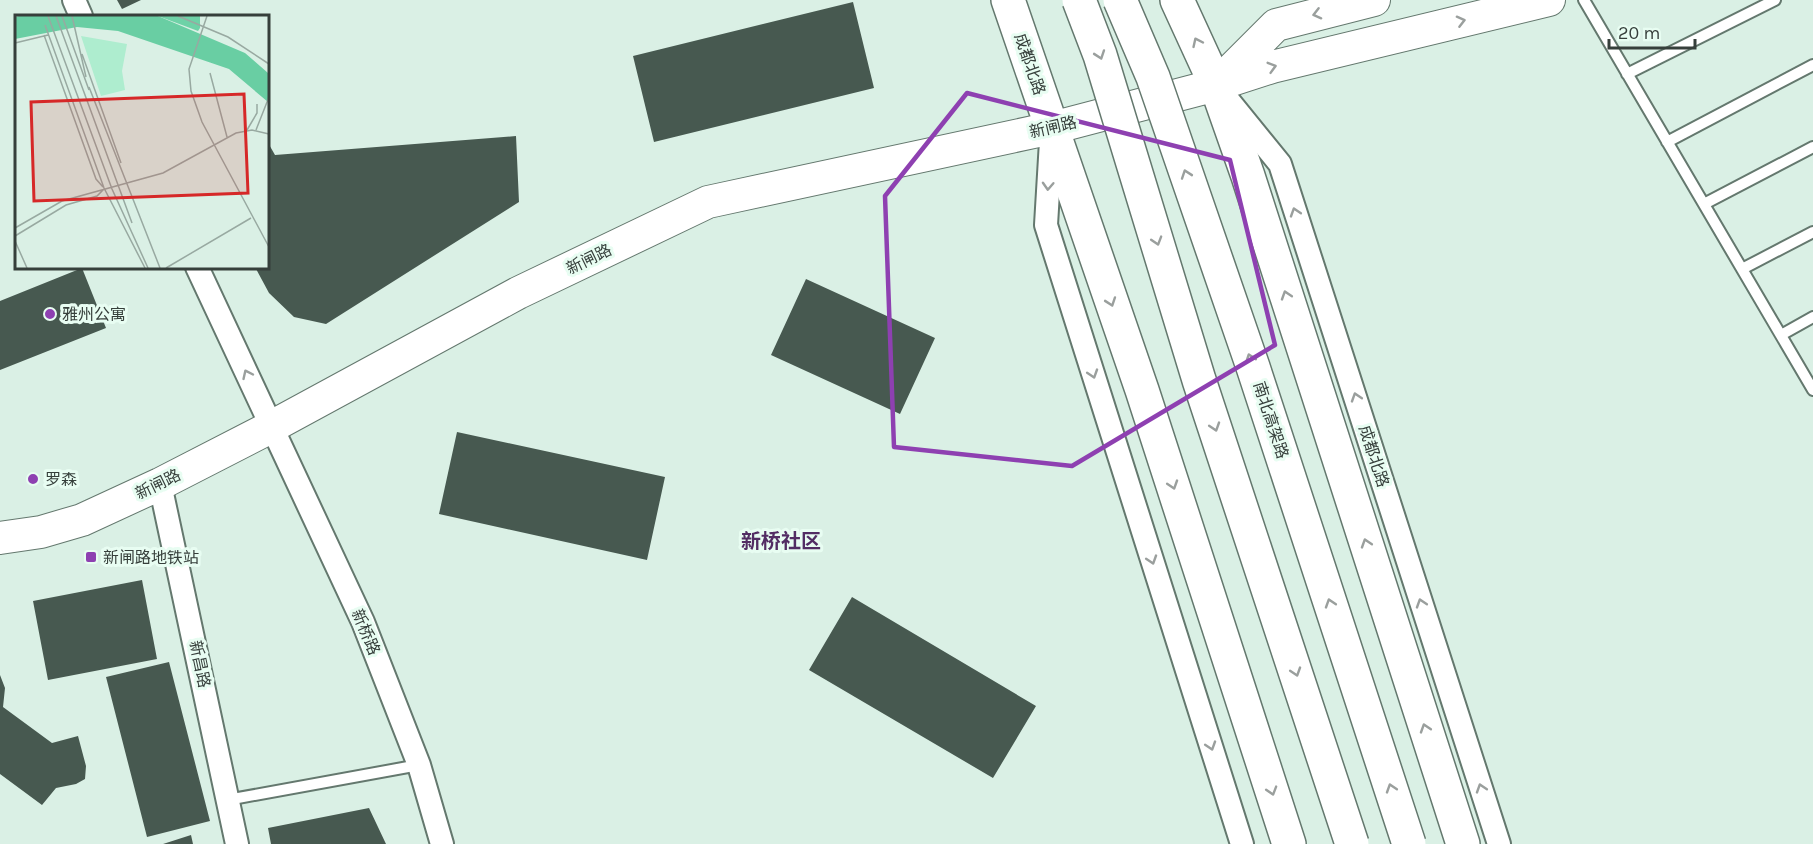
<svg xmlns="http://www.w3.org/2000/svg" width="1813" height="844" font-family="Karla,'Noto Sans SC',sans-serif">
<rect width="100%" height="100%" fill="#daf0e5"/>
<path fill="#475950" d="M117 0H141L122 9Z
M853 2 874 88 654 142 633 56Z
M516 136 519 202 326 324 294 317 269 293 255 267H267V141L275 155Z
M82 268 106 328 0 370V301Z
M806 279 935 338 900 414 771 355Z
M457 432 665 477 647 560 439 514Z
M142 580 157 659 48 680 33 601Z
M852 597 1036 706 993 778 809 670Z
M169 662 210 821 147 837 106 677Z
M0 675 5 688 3 707 52 743 78 736 86 766 85 779 76 784 56 788 42 805 0 774Z
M369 808 386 844H271L268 828Z
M191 835 193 844H163Z"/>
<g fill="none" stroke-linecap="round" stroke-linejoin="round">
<defs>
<path id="lane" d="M1584 0 1813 390
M1627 74 1775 0
M1667 142 1813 65
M1704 204 1813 147
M1742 269 1813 232
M1781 335 1813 317
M227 800 419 765"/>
<path id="street" d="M74 0 81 16
M1228 100 1280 164 1499 844
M1051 141 1046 225 1242 844
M197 267 363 622 419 765 442 844
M160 484 237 844"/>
<path id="secondary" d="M1221 80 1276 25 1374 0
M0 538 41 532 82 520 160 484 271 427 518 293 708 202 1052 128 1216 85 1272 67 1549 0"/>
<path id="primary" d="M1008 0 1142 390 1289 844
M1177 0 1216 85 1248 176 1463 844"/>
</defs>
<use href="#lane" stroke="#64786e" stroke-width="14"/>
<use href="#street" stroke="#64786e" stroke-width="26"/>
<use href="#secondary" stroke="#64786e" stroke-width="34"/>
<use href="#primary" stroke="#64786e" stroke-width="36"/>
<use href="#lane" stroke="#fff" stroke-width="10"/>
<use href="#street" stroke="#fff" stroke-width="22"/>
<use href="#secondary" stroke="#fff" stroke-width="32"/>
<use href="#primary" stroke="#fff" stroke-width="33"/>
<defs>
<path id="highway-bridge" d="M1079 0 1100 55 1199 380 1352 844
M1120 0 1153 77 1253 367 1409 844"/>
</defs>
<use href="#highway-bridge" stroke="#64786e" stroke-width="36" stroke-linecap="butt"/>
<use href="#highway-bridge" stroke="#fff" stroke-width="33"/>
</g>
<defs><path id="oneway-chevron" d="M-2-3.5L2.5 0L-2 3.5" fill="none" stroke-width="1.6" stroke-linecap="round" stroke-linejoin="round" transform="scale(1.5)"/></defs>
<g stroke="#9a9f9d">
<use href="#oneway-chevron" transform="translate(1317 14) rotate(166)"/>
<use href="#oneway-chevron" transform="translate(1461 21) rotate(-14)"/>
<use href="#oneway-chevron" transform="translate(1197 42) rotate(-115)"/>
<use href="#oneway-chevron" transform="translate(1100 55) rotate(71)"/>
<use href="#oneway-chevron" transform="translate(1272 67) rotate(-16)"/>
<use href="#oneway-chevron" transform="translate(1186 174) rotate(-109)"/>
<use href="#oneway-chevron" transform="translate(1048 186) rotate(93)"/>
<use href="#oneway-chevron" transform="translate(1295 212) rotate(-108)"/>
<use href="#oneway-chevron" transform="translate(1157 241) rotate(73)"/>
<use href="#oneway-chevron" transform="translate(1286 295) rotate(-108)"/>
<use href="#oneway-chevron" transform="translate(1111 302) rotate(71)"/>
<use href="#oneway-chevron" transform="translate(1250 358) rotate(-109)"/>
<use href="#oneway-chevron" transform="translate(247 374) rotate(-115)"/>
<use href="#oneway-chevron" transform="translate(1093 374) rotate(72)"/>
<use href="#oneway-chevron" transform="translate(1356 397) rotate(-108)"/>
<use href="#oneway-chevron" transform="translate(1215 427) rotate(72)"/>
<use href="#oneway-chevron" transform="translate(1173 485) rotate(72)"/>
<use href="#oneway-chevron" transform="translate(1366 543) rotate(-108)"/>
<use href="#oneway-chevron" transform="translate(1152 560) rotate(72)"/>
<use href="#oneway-chevron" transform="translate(1330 603) rotate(-108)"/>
<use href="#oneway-chevron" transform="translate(1421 603) rotate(-108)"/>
<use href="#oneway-chevron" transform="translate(1296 672) rotate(72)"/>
<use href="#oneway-chevron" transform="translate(1425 728) rotate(-108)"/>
<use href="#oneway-chevron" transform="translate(1211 746) rotate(72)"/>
<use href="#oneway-chevron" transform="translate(1391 788) rotate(-108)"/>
<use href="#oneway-chevron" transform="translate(1481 788) rotate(-108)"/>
<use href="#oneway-chevron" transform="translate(1272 791) rotate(73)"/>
</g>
<path fill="none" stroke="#8e40b1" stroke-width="4.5" stroke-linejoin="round" d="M967 93 1230 160 1275 345 1072 466 894 447 885 196Z"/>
<g fill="#8e40b1" stroke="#e8fdf2" stroke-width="2">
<circle cx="50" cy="314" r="6"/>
<circle cx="33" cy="479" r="6"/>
<rect x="85" y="551" width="12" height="12" rx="3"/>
</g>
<g text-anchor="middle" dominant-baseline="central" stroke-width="6" stroke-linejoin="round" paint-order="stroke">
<g font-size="16" fill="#363f3b" stroke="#e8fdf2">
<text transform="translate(1030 64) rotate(71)">成都北路</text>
<text transform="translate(1053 127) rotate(-13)">新闸路</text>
<text transform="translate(589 259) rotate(-26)">新闸路</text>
<text transform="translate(1271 420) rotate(72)">南北高架路</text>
<text transform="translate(1374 456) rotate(72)">成都北路</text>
<text transform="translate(158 484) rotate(-26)">新闸路</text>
<text transform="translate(366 632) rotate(67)">新桥路</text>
<text transform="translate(200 664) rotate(78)">新昌路</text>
</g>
<g font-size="16" fill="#363f3b" stroke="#e8fdf2" text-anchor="start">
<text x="62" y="314">雅州公寓</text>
<text x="45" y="479">罗森</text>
<text x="103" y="557">新闸路地铁站</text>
</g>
<g font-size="20" font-weight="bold" fill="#522d64" stroke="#e8fdf2">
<text x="781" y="541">新桥社区</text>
</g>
</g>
<g transform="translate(15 15)">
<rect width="254" height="254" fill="#daf0e5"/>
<path d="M66 21 112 29 107 56 110 75 86 81Z" fill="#aeedcf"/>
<path d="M143 1H185V13L183 16Z" fill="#6ed2a7"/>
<path d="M4 1H143L230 38 253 58V87L214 54 103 16 62 12 0 24V2Z" fill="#69cea3"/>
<path fill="none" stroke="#98a9a1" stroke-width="1.5" d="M33 1 97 174 133 253M41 1 117 208M47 1 74 75M57 1 71 62M163 1 213 22 254 49M192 1 174 54 176 76 187 107 254 232M30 10 89 173 130 253M29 20 81 164 88 172M0 28 33 20M67 39 106 148M195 58 212 122M74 72 145 253M232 115 242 98V89M241 115 254 82M0 213 47 186 148 158 221 118 237 115 254 119M0 221 51 190 82 181 89 174M0 226 12 253M151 253 236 203"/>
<path fill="#d62828" fill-opacity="0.15" stroke="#d62828" stroke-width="3" d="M229 79 233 178 19 186 16 87Z"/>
<rect width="254" height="254" fill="none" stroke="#363f3b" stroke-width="3"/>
</g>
<path d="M1609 39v9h86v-9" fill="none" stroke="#363f3b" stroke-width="3"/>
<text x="1618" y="39" font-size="18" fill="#363f3b" stroke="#e8fdf2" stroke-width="4.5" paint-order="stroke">20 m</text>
</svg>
